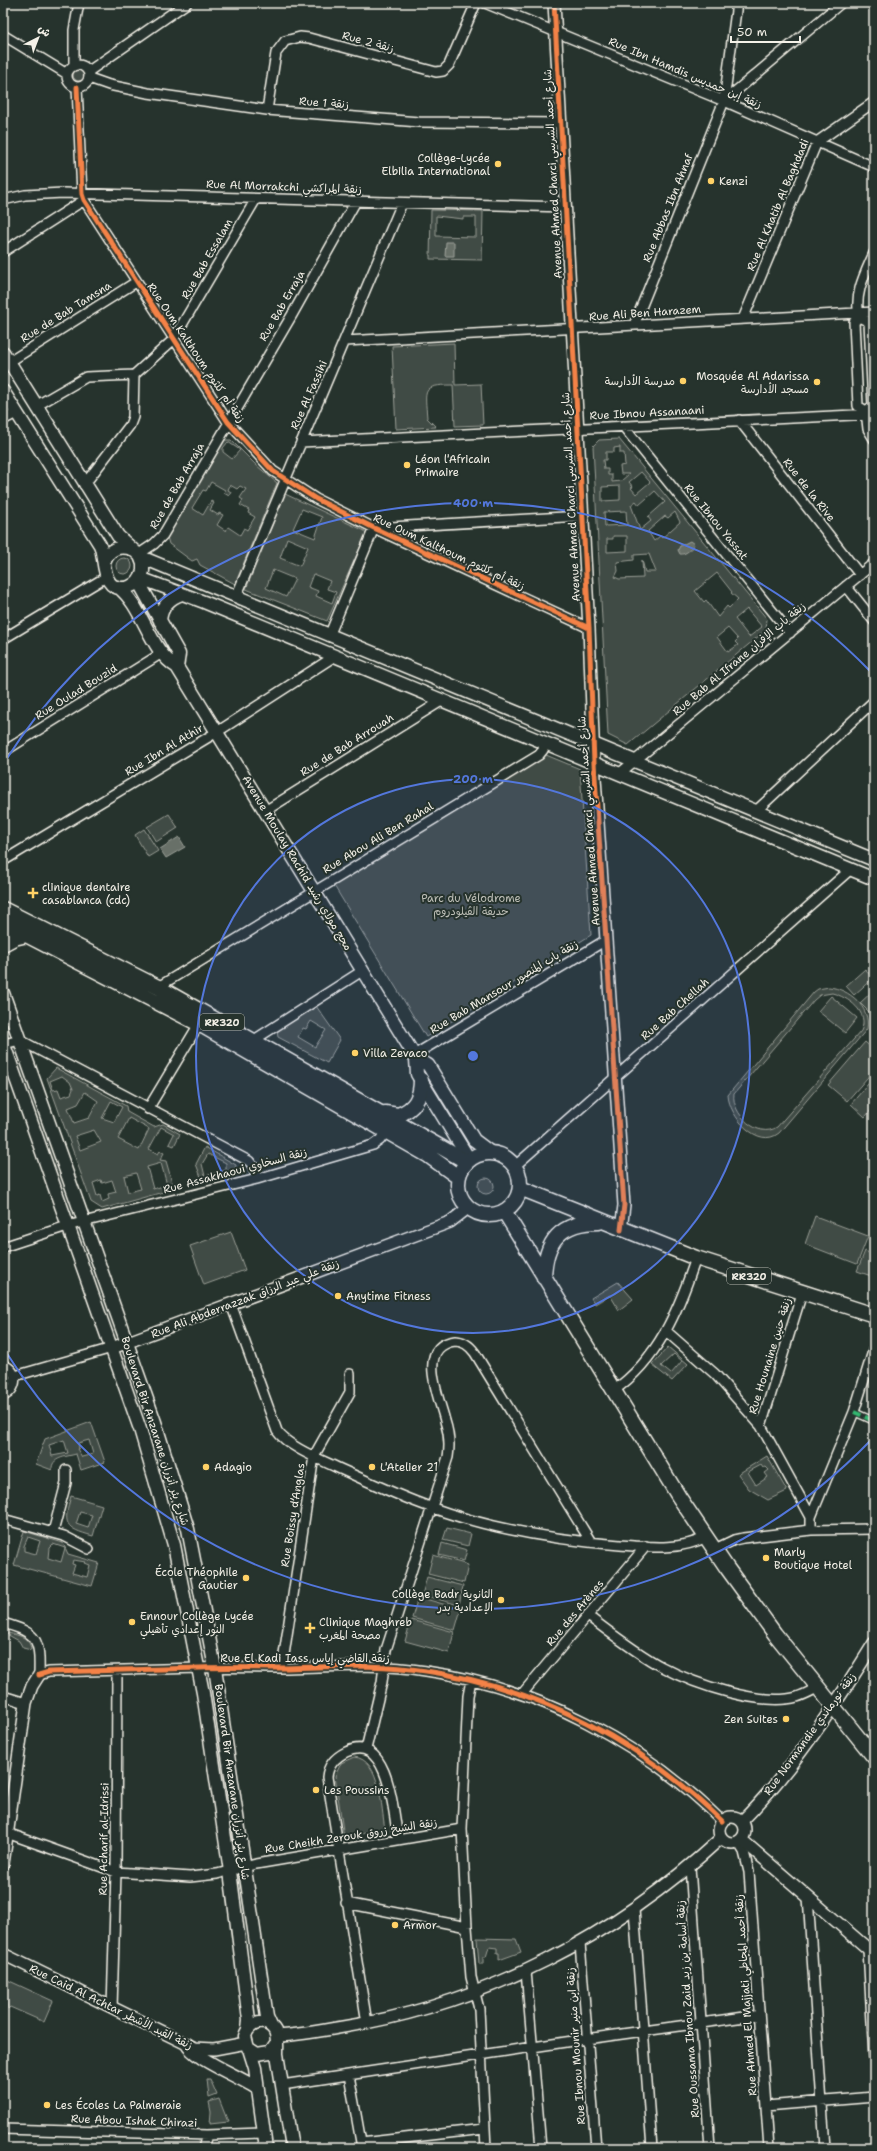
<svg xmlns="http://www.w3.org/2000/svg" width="877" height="2151" font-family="'Shantell Sans','Playpen Sans Arabic',sans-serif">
<rect width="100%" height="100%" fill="#26332d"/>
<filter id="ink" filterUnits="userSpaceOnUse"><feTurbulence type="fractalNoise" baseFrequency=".025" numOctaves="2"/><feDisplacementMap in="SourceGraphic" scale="8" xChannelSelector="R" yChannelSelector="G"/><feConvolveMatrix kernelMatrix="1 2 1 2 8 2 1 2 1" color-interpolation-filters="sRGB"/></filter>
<g filter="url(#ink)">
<path fill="#414b45" stroke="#9a9e96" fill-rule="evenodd" d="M73 75a6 6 0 1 1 12 0a6 6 0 1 1-12 0Z
M431 210 483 211 482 260 430 259ZM436 216 463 219V217H476V237L436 236Z
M454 343 455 385 481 384 483 425 455 426 453 385C421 385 425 390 427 418L436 427 396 429 392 346Z
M619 439 767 619 766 630 628 745 608 735 593 446 599 440ZM620 447V453H624L625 465 620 466 621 474H629L621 481 612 482V475H608V469H604L603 460H606V452H614V448ZM641 472 650 482 636 494 631 488 633 487 629 482ZM620 486V500L602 501V487ZM655 491 665 502 648 517 651 521 640 530 631 505 636 501 639 505ZM626 511 627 525 605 526 604 512ZM675 512 680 522 662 538 660 536 654 541 648 531 665 516 668 518ZM613 536H627V551L607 552V539H613ZM649 554 656 572H645L642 560 643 578 619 579 615 577 618 571 617 562 634 560V555ZM717 573 732 592 731 593 738 599 729 608 727 606 718 617 706 600 704 602 695 591ZM747 609 762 627 749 637 735 619ZM728 628 738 639 735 642 738 645 728 652 717 637Z
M224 440H231L255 464 277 483 235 584 200 565 197 559 192 561 169 544 167 537ZM228 442 240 450 232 459 223 452V448ZM211 482 225 490 224 493 229 496 231 492 228 490 230 485 237 489 240 486 246 489 240 498 243 500 240 505 249 510 248 513 255 517 247 530 244 528 240 535 228 527 226 531 217 525 223 515 219 513 218 515 210 510 214 503 211 501 203 515 192 508 203 490 206 491Z
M285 494 365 531 366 534 327 621 246 589ZM302 509 322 517 315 538 293 529ZM287 538 308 547 300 566 280 558ZM273 570 295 579 286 597 266 588ZM313 574 330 581 327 589 336 592 332 603 316 596 318 591 308 587Z
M116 566a8 8 0 1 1 16 0a8 8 0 1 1-16 0Z
M546 755 580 769 591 935 426 1037 333 884Z
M169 814 178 828 156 842 147 827Z
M144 829 158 851 148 857 135 835Z
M865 969 873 978 854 995 846 986Z
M829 987C849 989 871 1007 867 1029L779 1133C758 1150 729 1116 728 1095L814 992 818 989ZM832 993C848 997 870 1012 861 1031L777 1127C758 1140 731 1113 734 1094L814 1000 820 995Z
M874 990V1007L869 1012 860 1003Z
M831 996 857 1018 845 1033 818 1011Z
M316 1006 340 1040 327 1063 278 1037 277 1031ZM311 1021 326 1030 315 1047 298 1037 303 1028 306 1029Z
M865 1042 874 1050V1070L847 1101 828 1085Z
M56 1068 126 1106 127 1112 154 1127 163 1124 180 1134 174 1146 169 1144 174 1134 161 1127 149 1149 158 1154 160 1151 164 1153 160 1160 166 1161 174 1189 102 1209 91 1202 47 1078ZM62 1076 70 1082 73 1089 71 1094 61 1097 58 1089 53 1090 50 1081ZM85 1092 98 1101 89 1118 74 1123 68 1108 78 1104ZM111 1101 122 1107 114 1122 102 1118ZM129 1118 149 1129 139 1150 118 1139ZM94 1130 101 1142 80 1150 75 1136ZM161 1163 167 1185 153 1189 147 1167ZM136 1173 141 1189 128 1192 124 1176ZM101 1180 102 1183 112 1180 116 1192 108 1194 109 1199 102 1202 100 1195 97 1196 93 1183Z
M874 1077V1107L865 1117 851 1104Z
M205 1147 236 1165 235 1173 203 1182 196 1164ZM208 1154 226 1163V1170L205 1176 202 1164Z
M478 1186a8 8 0 1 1 16 0a8 8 0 1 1-16 0Z
M815 1216 868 1236 857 1264 805 1244Z
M231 1232 245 1270 204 1285 190 1246Z
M865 1251 874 1255V1277L857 1271Z
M618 1282 633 1299 619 1310 610 1295 595 1304 591 1298Z
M668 1347 688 1364 672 1381 652 1365ZM674 1354 682 1361 671 1374 661 1366Z
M91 1422 105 1462 81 1470 76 1454C66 1457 51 1457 52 1470L36 1464 45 1439ZM64 1440 68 1453 52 1456 49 1445ZM89 1440 93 1454 82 1457 77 1449 79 1448 78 1443Z
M767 1456 787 1491 768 1500 749 1489 738 1474ZM761 1465 763 1468 766 1467 769 1470 765 1473 768 1477 756 1485 748 1472Z
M71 1496 102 1505 93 1536C64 1528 63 1524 71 1496ZM80 1512 92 1515 88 1528 76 1524Z
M447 1528 471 1534 468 1546 443 1540Z
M24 1531 63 1543 68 1554 99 1563 92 1586 14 1565ZM28 1537 40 1541 36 1554 24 1551V1546ZM53 1544 65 1548 61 1562 48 1558 49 1548ZM73 1560 86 1562 85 1563 90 1565 87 1577 72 1573 75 1565 72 1564Z
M442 1543 467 1550 464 1561 439 1555Z
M433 1555 468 1565 464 1583 428 1574Z
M427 1577 463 1586 459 1605 422 1595Z
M418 1597 461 1609 455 1630 412 1618Z
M411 1620 454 1632 449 1653 405 1641Z
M3 1632C15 1635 30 1635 31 1650L23 1648 19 1641Z
M354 1757C381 1759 381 1808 385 1829L344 1837 335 1776 341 1763Z
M477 1938 516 1939 521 1952 499 1960V1953H497V1948L489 1947 486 1957H483V1964H479Z
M3 1978 53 2001 44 2022 10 2007 8 2009Z
M207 2079H210L217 2095 209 2098Z
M219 2099 228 2122 210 2124 211 2112 209 2102Z"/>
<path fill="#676f68" stroke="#9fa39b" d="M446 242H454V256H445Z
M690 541 694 544C692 549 685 555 680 554L678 550 680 546Z
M179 837 185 847 166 858 160 849Z"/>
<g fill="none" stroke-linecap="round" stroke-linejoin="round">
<defs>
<path id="pedestrian" d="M854 1412 874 1421"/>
<path id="minor" d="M485 3 724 101 874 167
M3 35 67 74
M67 76a11 11 0 1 1 22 0a11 11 0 1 1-22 0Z
M74 65V30L79 3
M89 71 187 3
M89 78 109 85 148 93 267 110 419 122 561 123
M77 87 82 194 84 200 228 422 273 471 316 499 374 528 589 628
M724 101 841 3
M267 110 276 53 285 41 300 37 309 38 436 72 443 71 449 65 476 3
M3 200 25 195 63 193 565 207
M3 252 84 200
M859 317 854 322 858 406 866 411
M743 319 817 142 874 102
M634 325 724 101 737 3
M345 341 874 312
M9 362 136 282
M36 406 86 377 134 375 173 340 256 199
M866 411 873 406 869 322 859 317C854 293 865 274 874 253
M866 411 868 429 874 439
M3 420 16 413
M739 420 860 575
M623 426 790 633
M301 442 874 414
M84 485 130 425 133 417 134 375
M139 554 154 544 163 535 292 315 356 201
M846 586 874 621
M236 597 402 203
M329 636 374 528 582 516
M3 639 106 577
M3 752 162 653
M620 773 874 563
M265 811 443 700
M756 811 874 701
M3 861 217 732 335 656
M158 987 539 755 543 750 544 742
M254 1040 362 971
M4 1044 20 1040 249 1161 253 1166 257 1179
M414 1055 606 940
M148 1109 199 1024
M515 1166 851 869
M3 1247 67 1226 257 1179 373 1145 380 1140 386 1132
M231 1304 277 1431C287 1446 319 1459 336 1467 367 1481 398 1496 430 1507 490 1529 556 1540 620 1545 648 1547 680 1551 706 1537
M666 1331 715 1374 761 1426 811 1517
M3 1365C19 1370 18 1390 3 1396
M15 1376 112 1348
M613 1391C658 1360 679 1309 696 1258
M761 1426 802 1293
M3 1519 64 1536 89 1549
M811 1530V1517L854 1412 874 1348
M53 1532 66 1483V1470
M715 1549 734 1540 743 1538 811 1530 874 1529
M588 1616C612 1634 636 1653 662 1667 694 1684 761 1707 797 1697 804 1695 811 1691 817 1688
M3 1623C38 1633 40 1639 39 1675L49 1672C99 1671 149 1669 200 1668 227 1667 255 1668 282 1668 330 1667 378 1663 426 1671 538 1687 642 1742 722 1821
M282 1668 314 1456 350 1392V1374
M471 1680 468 1696 462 1829 467 1927 471 1977 479 2009 486 2148
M522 1694 646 1546
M3 1696 26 1703
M366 1749 382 1682 386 1650 448 1457C450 1445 449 1433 445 1421 440 1399 415 1346 455 1341 464 1341 470 1346 475 1353L591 1542
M7 1833 116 1872 190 1877 217 1874 256 1864 462 1829
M738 1842 744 1852 749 1872 769 2148
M690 1867 710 2148
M808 1897 825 2148
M346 1903 467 1927
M634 1909 652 2148
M580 1943 596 2148
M868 1949 874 2059
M526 1971 541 2148
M112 2008 116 1872 117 1671
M367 2023 327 1777C328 1765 336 1757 346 1752 389 1731 394 1815 398 1840
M349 2075 362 2148
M282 2085 579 2040 759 2015
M766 2106 874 2097
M3 2129 207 2135 264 2133
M361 2143 484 2129
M203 2148 207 2135"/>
<path id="tertiary" d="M554 3 589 628 594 763 624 1205 621 1230
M112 1348 450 1222 468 1208
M719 1830a13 13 0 1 1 26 0a13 13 0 1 1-26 0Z
M742 1821C791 1772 837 1703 874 1643
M742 1840 874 1954
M3 1864 26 1703 32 1686 39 1675
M3 1954 195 2048 214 2049 246 2043
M277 2036C299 2035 321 2031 343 2027 486 2004 615 1936 721 1838"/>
<path id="secondary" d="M3 352 118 536 140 556 143 564V571C141 578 137 584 129 587 100 595 106 559 100 545L3 391
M141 557 874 860
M104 562C108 549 119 545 132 549
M140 578 204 602 874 879
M138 581 179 654 177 667
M118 587C144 607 149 651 177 667L414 1055 416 1059 417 1074 469 1159
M160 621C161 608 169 598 182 594
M3 993 155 1422 188 1529 215 1668 267 2017 271 2026
M3 1042 140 1429 174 1545 203 1693 230 1871 249 2020 248 2029
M416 1059 428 1065 474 1140 490 1152
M277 2042 270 2052 257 2054 248 2048 245 2036C249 2022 267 2017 275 2031 278 2038 277 2046 277 2054L292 2148
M187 2044C192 2058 243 2078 258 2089
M249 2049 255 2068 266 2148"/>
<path id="primary" d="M3 909 158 987 467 1162
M3 923 199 1024 429 1156 458 1177
M3 944 14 938 27 935
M385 1113 398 1115C415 1109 421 1097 421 1080
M458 1184a31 31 0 1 1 62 0a31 31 0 1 1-62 0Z
M520 1188 696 1258 874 1315
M504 1211 679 1497 727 1568 775 1634 874 1757
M544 1278C545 1241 560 1222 599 1222"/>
</defs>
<use href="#pedestrian" stroke="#f4f1e8" stroke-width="9"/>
<use href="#minor" stroke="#f4f1e8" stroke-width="12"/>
<use href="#tertiary" stroke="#f4f1e8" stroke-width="14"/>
<use href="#secondary" stroke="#f4f1e8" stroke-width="15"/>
<use href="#primary" stroke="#f4f1e8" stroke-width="17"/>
<use href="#pedestrian" stroke="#26332d" stroke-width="6"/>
<use href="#minor" stroke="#26332d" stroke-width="9"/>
<use href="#tertiary" stroke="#26332d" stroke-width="11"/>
<use href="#secondary" stroke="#26332d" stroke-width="12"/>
<use href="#primary" stroke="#26332d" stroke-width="14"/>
<path stroke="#33b770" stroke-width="4" stroke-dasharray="8 4" stroke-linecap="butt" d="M854 1412 874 1421"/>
<defs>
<path id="cycleway" d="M554 3 589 628 594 763 624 1205 621 1230
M77 87 82 194 84 200 228 422 273 471 316 499 374 528 589 628
M39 1675 49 1672C99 1671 149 1669 200 1668 227 1667 255 1668 282 1668 330 1667 378 1663 426 1671 538 1687 642 1742 722 1821"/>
</defs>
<use href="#cycleway" stroke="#26332d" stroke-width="8"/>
<use href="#cycleway" stroke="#f48246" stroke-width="5"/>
</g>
</g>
<circle cx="473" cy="1056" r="277" fill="#5377dc" fill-opacity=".12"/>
<g fill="none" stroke="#5377dc" stroke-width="2">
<circle cx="473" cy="1056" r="277"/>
<path d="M871 1440A553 553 0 0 1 4 1349M4 763A553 553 0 0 1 871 672"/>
</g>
<g fill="#ffd166" stroke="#26332d" stroke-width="1.5">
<circle cx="498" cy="164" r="4"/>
<circle cx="711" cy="181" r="4"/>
<circle cx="683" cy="381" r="4"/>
<circle cx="817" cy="382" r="4"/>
<circle cx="407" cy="465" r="4"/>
<path d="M31 887h4v4h4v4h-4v4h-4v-4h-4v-4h4z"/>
<circle cx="355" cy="1053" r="4"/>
<circle cx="338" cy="1296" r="4"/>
<circle cx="206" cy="1467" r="4"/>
<circle cx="372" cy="1467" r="4"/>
<circle cx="766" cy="1558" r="4"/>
<circle cx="246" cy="1578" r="4"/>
<circle cx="501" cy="1600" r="4"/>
<circle cx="132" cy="1622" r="4"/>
<path d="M308 1622h4v4h4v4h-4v4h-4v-4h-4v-4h4z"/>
<circle cx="786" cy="1719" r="4"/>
<circle cx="316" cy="1790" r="4"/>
<circle cx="395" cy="1925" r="4"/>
<circle cx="47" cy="2105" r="4"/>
</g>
<g text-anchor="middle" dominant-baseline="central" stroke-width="4" stroke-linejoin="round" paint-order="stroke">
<g fill="#26332d" stroke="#b6b8b0" stroke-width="1">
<rect x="200" y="1014" width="44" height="16" rx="3"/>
<rect x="727" y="1268" width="44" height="16" rx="3"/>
</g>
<g font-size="10" font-weight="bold" fill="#f4f1e8">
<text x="222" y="1022">RR320</text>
<text x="749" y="1276">RR320</text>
</g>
<g font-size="11" fill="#f4f1e8" stroke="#26332d">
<text transform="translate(368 42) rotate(15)">Rue 2 زنقة</text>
<text transform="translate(685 73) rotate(23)">Rue Ibn Hamdis زنقة إبن حمديس</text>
<text transform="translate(324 103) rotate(4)">Rue 1 زنقة</text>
<text transform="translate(553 174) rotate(-93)">Avenue Ahmed Charci شارع أحمد الشرسي</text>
<text transform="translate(284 187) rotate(2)">Rue Al Morrakchi زنقة المراكشي</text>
<text transform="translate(778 205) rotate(-67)">Rue Al Khatib Al Baghdadi</text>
<text transform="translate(668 208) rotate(-68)">Rue Abbas Ibn Ahnaf</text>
<text transform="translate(207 259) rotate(-60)">Rue Bab Essalam</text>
<text transform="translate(282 306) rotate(-60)">Rue Bab Erraja</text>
<text transform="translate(66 312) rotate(-32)">Rue de Bab Tamsna</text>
<text transform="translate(645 313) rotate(-4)">Rue Ali Ben Harazem</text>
<text transform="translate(196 353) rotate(56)">Rue Oum Kalthoum زنقة أم كلثوم</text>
<text transform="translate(309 395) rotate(-66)">Rue Al Fassihi</text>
<text transform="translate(647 413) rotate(-3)">Rue Ibnou Assanaani</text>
<text transform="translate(177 486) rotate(-60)">Rue de Bab Arraja</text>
<text transform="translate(809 490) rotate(52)">Rue de la Rive</text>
<text transform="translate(571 497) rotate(-93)">Avenue Ahmed Charci شارع أحمد الشرسي</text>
<text transform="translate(716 522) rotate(51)">Rue Ibnou Yassat</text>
<text transform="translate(449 552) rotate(25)">Rue Oum Kalthoum زنقة أم كلثوم</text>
<text transform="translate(739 659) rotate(-40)">Rue Bab Al Ifrane زنقة باب الإفران</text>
<text transform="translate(76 692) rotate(-32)">Rue Oulad Bouzid</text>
<text transform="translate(347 745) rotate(-32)">Rue de Bab Arrouah</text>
<text transform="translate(164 750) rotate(-31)">Rue Ibn Al Athir</text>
<text transform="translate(589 821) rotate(-94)">Avenue Ahmed Charci شارع أحمد الشرسي</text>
<text transform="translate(378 838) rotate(-31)">Rue Abou Ali Ben Rahal</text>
<text transform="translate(297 863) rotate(59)">Avenue Moulay Rachid محج مولاي رشيد</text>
<text transform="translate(504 987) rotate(-31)">Rue Bab Mansour زنقة باب المنصور</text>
<text transform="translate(675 1009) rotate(-42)">Rue Bab Chellah</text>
<text transform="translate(235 1171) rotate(-15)">Rue Assakhaoui زنقة السخاوي</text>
<text transform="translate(245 1299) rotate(-21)">Rue Ali Abderrazzak زنقة علي عبد الرزاق</text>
<text transform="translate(770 1356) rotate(-73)">Rue Hounaine زنقة حنين</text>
<text transform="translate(155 1431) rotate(72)">Boulevard Bir Anzarane شارع بئر أنزران</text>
<text transform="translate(293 1515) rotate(-81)">Rue Boissy d’Anglas</text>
<text transform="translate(575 1613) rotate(-50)">Rue des Arènes</text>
<text x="305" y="1658">Rue El Kadi Iass زنقة القاضي إياس</text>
<text transform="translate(810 1734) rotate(-54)">Rue Normandie زنقة نورماندي</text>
<text transform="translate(232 1782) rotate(82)">Boulevard Bir Anzarane شارع بئر أنزران</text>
<text transform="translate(351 1836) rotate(-9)">Rue Cheikh Zerouk زنقة الشيخ زروق</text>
<text transform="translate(104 1839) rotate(-89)">Rue Acharif al-Idrissi</text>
<text transform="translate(746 1995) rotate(-94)">Rue Ahmed El Majjati زنقة أحمد المجاطي</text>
<text transform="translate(111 2007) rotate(26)">Rue Caid Al Achtar زنقة القيد الأشطر</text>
<text transform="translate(688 2009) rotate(-94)">Rue Oussama Ibnou Zaid زنقة أسامة بن زيد</text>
<text transform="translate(576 2046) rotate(-94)">Rue Ibnou Mounir زنقة ابن منير</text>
<text transform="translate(134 2121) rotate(2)">Rue Abou Ishak Chirazi</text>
</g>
<g font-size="11" fill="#f4f1e8" stroke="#26332d" text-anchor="start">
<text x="490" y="158" text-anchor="end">Collège-Lycée<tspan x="490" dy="13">Elbilia International</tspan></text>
<text x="719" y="181">Kenzi</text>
<text x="809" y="376" text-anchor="end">Mosquée Al Adarissa<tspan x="809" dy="13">مسجد الأدارسة</tspan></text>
<text x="675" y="381" text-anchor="end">مدرسة الأدارسة</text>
<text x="415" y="459">Léon l'Africain<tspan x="415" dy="13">Primaire</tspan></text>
<text x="42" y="887">clinique dentaire<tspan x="42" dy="13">casablanca (cdc)</tspan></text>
<text x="363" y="1053">Villa Zevaco</text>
<text x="346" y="1296">Anytime Fitness</text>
<text x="214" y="1467">Adagio</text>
<text x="380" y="1467">L'Atelier 21</text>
<text x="774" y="1552">Marly<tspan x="774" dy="13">Boutique Hotel</tspan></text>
<text x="238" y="1572" text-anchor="end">École Théophile<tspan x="238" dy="13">Gautier</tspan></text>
<text x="493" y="1594" text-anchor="end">Collège Badr الثانوية<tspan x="493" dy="13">الإعدادية بدر</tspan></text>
<text x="140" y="1616">Ennour Collège Lycée<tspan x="140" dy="13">النور إعدادي تأهيلي</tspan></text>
<text x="319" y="1622">Clinique Maghreb<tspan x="319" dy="13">مصحة المغرب</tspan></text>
<text x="778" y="1719" text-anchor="end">Zen Suites</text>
<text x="324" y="1790">Les Poussins</text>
<text x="403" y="1925">Armor</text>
<text x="55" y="2105">Les Écoles La Palmeraie</text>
</g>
<g font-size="11" fill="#bebfb7" stroke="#26332d">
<text x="471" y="898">Parc du Vélodrome<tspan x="471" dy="13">حديقة الڤيلودروم</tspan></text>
</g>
</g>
<circle cx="473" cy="1056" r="6" fill="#5377dc" stroke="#26332d" stroke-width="2"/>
<g font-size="12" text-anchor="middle" font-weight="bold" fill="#5377dc" stroke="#26332d" stroke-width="4" stroke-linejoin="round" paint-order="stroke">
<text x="473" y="507">400 m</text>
<text x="473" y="783">200 m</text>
</g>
<rect width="877" height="2151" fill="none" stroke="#26332d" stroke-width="16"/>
<rect x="8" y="8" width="861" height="2135" fill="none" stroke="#f4f1e8" stroke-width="1.5" filter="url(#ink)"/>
<g transform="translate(38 38) rotate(42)" stroke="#26332d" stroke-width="3" paint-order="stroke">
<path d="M0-3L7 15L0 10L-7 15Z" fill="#f4f1e8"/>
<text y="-6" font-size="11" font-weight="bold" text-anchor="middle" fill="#f4f1e8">ش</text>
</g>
<path d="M731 36v6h69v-6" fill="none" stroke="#f4f1e8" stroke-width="2"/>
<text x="737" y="36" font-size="12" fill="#f4f1e8" stroke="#26332d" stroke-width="3" paint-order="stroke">50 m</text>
</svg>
